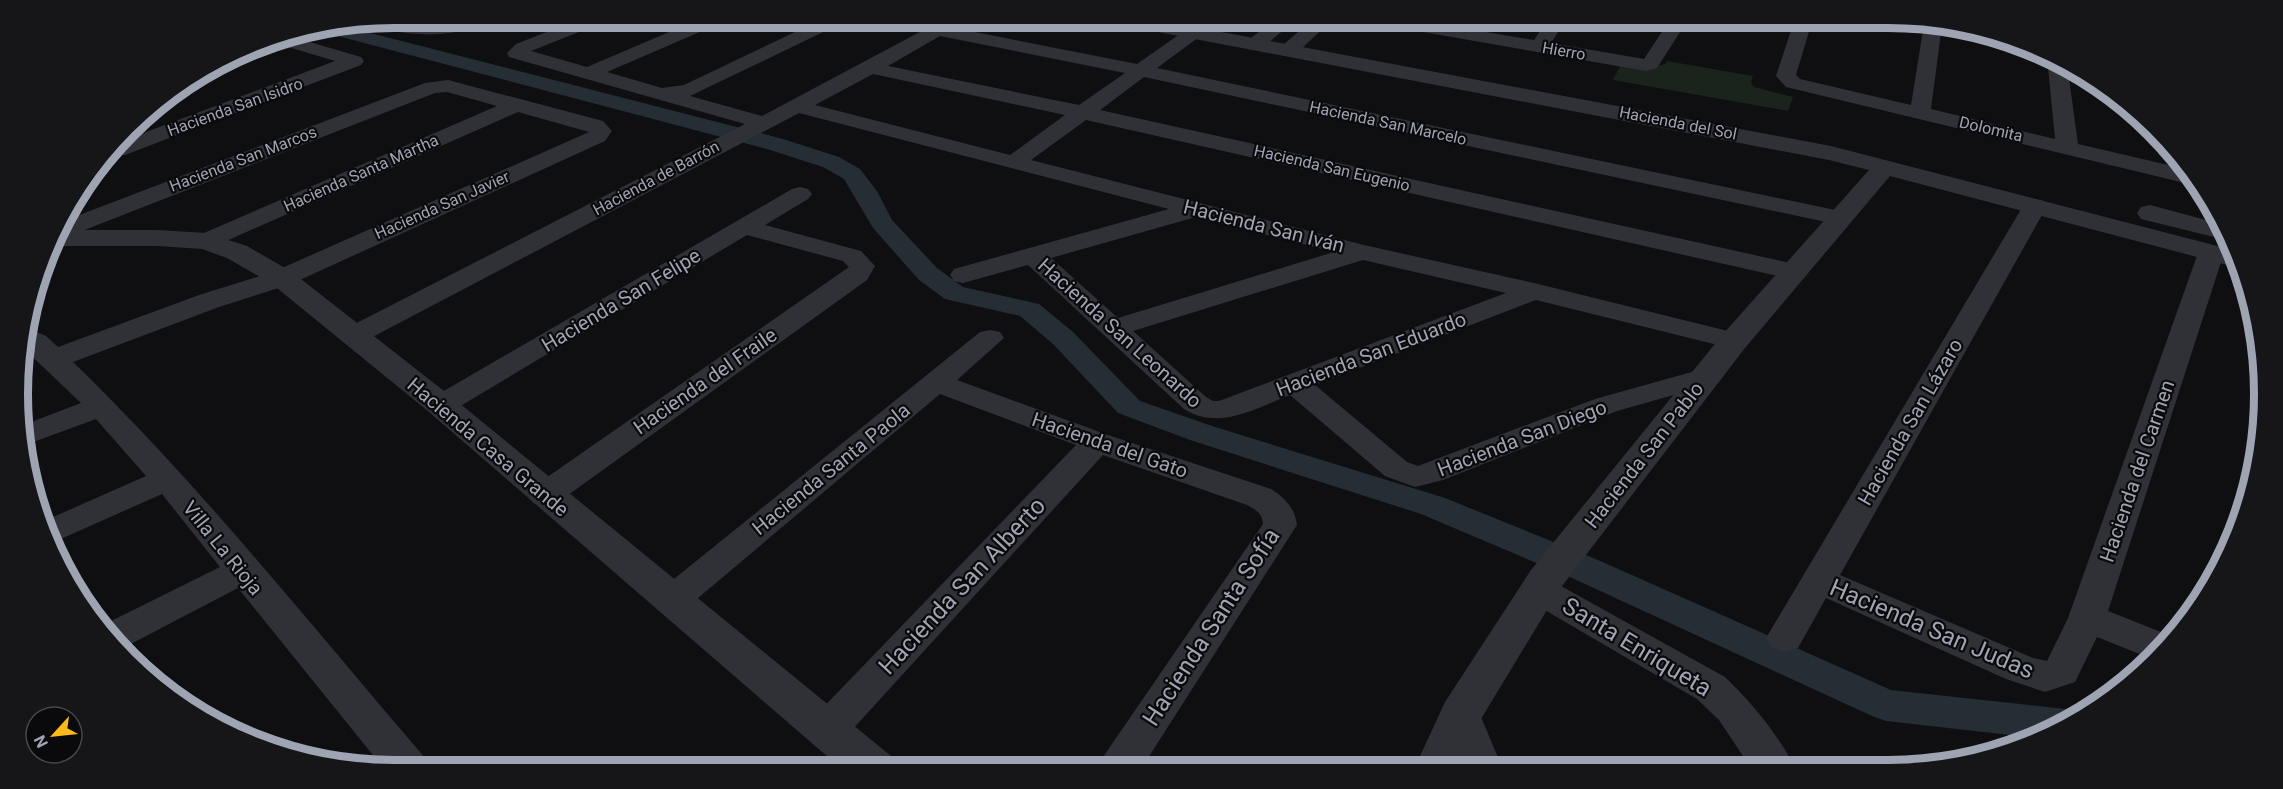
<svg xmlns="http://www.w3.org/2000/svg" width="2283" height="789" font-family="Roboto,sans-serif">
<rect width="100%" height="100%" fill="#0f0f11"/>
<path fill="#1b231d" d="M1667 61 1753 76 1751 83 1754 87 1793 97 1788 111 1613 80 1620 66 1650 68 1665 64Z"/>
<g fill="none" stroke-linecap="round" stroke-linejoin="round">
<path fill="#252d35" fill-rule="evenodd" d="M347 27 783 139 839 157 860 169 877 191 892 220 937 268 963 287 1039 304 1073 332 1140 401 1212 426 1445 498 1598 560 1891 690 2066 709 2081 715 2055 732 2036 738 1886 721 1872 716 1572 578 1421 514 1190 440 1118 413 1053 344 1020 316 945 299 919 280 873 228 844 179 823 167 767 149 330 34 328 31Z"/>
<path fill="#303136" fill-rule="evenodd" d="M460 18H486C470 40 392 38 372 22L392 19 429 25Z
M582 18H607L604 22 531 51 587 67 702 18H726L723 22 607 72 662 88 684 85 824 18H847L844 22 690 96 762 116 946 18H961L963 21 954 28 1137 64 1187 29H1199L1202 33 1199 37 1157 68 1840 211 1849 213 1852 218 1849 223 1840 225 1144 77 1100 110 1795 264 1804 266 1808 272 1804 278 1795 280 1086 120 1031 160 1364 245 1534 283 1744 335 1748 341 1744 347 1734 349 1536 300 1315 385 1407 462 1418 466 1595 399 1706 368 1716 371 1721 377 1716 383 1617 411 1443 480 1415 487 1385 476 1290 395C1256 408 1218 431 1184 409L1028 265 963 283 954 281 950 275 954 269 1169 209 799 113 363 342 353 344 343 342 339 336 343 330 745 124 509 57 507 53 516 44ZM940 36 1125 73 1079 105 888 66ZM873 74 1065 115 1010 155 815 105ZM1196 217 1334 252 1118 318 1051 258ZM1363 260 1506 293 1219 401H1213L1206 397 1133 331Z
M1278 18H1298L1262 48H1248L1246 44 1248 40Z
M1314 18H1334L1296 54H1282L1280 50 1282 46Z
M1363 18H1403L1534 40 1549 18H1567L1551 43 1644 59 1671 18H1689L1657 68 1646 71 1372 23 1366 22Z
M1795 18H1813L1796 75 1800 79 1911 105 1924 24 1942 25 1931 109 2055 139 2048 67 2051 63 2068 71 2078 144 2181 168 2194 183 2189 184 1786 87 1776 76Z
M296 38 361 57 364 61 361 65 125 155H112L125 140 335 61 288 47 234 65H221L250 47Z
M448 80 603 121 612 131 605 141 291 284 219 307 73 362C200 485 311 625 426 759L432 771 385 770 238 588 125 647 103 625 220 567 162 494 54 542 44 521 146 476 96 419 28 444 26 424 81 403 21 346 26 328 46 336 58 347 199 295 273 272 589 132 518 112 215 246 206 249 197 246 193 241 197 236 497 106 447 92 435 93 64 238 53 240 61 222 425 83Z
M800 187 808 189 812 194 808 199 765 225 861 251 875 266 867 280 557 503 545 506 533 503 528 495 533 487 849 267 843 261 747 235 452 411 441 414 430 411 426 405 430 399 792 189Z
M2035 199 2043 201 2047 206 1840 575 2033 658 2047 661 2068 618 2198 253 2202 248 2211 245 2220 248 2224 253 2108 611 2171 636 2152 659 2097 637 2075 682 2045 692 2006 679 1826 598 1798 648 1785 652 1772 648 1766 638 1772 628 2023 206 2027 201Z
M990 330 1000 332 1004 338 957 380 1108 435 1271 489C1285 498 1295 508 1297 525L1141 769H1097L1103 757 1263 524C1262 513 1256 510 1247 505L1103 455 841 742 827 746 813 742 807 730 813 718 1076 445 940 394 685 609 672 613 659 609 654 600 659 591 980 332Z
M1539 577 1552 581 1725 677C1752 703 1778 734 1795 768H1751L1719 720 1697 699 1526 599 1521 590 1526 581Z
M1461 698 1475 703 1503 769H1461L1441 714 1447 703Z"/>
<path fill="#303136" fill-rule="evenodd" d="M1106 18H1147L1831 146 2229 249 2235 267 1890 176 1745 348 1559 590 1481 719 1460 769H1414L1445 702 1531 570 1723 334 1869 170 1829 160 1116 24 1109 22Z
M2150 205 2221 224 2226 240 2141 219 2137 213 2141 207Z
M56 230H158L206 233 247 246 292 272 453 398 891 756 898 770H843L429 412 272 284 227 258 202 249 158 246H52Z"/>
</g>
<g text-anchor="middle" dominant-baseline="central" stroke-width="4.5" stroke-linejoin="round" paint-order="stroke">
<g font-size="16" fill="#9fa4b3" stroke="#0a0a0c">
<text transform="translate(1564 51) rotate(10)">Hierro</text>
<text transform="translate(235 107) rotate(-20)">Hacienda San Isidro</text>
<text transform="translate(1388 123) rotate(12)">Hacienda San Marcelo</text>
<text transform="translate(1678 123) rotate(11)">Hacienda del Sol</text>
<text transform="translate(1991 129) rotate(13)">Dolomita</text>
<text transform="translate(243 159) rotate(-21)">Hacienda San Marcos</text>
<text transform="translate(1332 168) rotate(13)">Hacienda San Eugenio</text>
<text transform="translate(361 173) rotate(-24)">Hacienda Santa Martha</text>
<text transform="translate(656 178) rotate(-28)">Hacienda de Barrón</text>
<text transform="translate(442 205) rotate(-24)">Hacienda San Javier</text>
</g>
<g font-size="20" fill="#9fa4b3" stroke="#0a0a0c">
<text transform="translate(1264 226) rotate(14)">Hacienda San Iván</text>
<text transform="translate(621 300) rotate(-31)">Hacienda San Felipe</text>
<text transform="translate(1120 333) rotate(42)">Hacienda San Leonardo</text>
<text transform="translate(1371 354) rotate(-21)">Hacienda San Eduardo</text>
<text transform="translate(705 381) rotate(-35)">Hacienda del Fraile</text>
<text transform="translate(1910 422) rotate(-60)">Hacienda San Lázaro</text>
<text transform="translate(1522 438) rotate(-21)">Hacienda San Diego</text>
<text transform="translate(1110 445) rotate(19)">Hacienda del Gato</text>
<text transform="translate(488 447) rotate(40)">Hacienda Casa Grande</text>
<text transform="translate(1644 455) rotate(-52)">Hacienda San Pablo</text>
<text transform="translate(831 469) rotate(-39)">Hacienda Santa Paola</text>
<text transform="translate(2137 471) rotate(-71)">Hacienda del Carmen</text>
<text transform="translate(223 548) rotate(51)">Villa La Rioja</text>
</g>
<g font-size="24" fill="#9fa4b3" stroke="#0a0a0c">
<text transform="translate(962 586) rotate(-47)">Hacienda San Alberto</text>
<text transform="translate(1211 627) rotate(-57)">Hacienda Santa Sofía</text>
<text transform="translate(1932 629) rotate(23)">Hacienda San Judas</text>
<text transform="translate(1637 647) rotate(31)">Santa Enriqueta</text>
</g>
</g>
<path d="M0 0H2283V789H0ZM394 28H1888A366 366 0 0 1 2254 394V394A366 366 0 0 1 1888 760H394A366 366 0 0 1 28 394V394A366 366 0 0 1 394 28Z" fill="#161619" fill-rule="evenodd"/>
<path fill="none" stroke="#9fa4b3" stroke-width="8" d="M394 28H1888A366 366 0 0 1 2254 394V394A366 366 0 0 1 1888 760H394A366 366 0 0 1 28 394V394A366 366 0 0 1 394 28Z"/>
<g transform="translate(54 735) rotate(243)"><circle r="28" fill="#0a0a0c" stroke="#46484f" stroke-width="1.5"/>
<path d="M0-4.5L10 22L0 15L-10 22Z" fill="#fdba1b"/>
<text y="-9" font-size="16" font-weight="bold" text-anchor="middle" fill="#9fa4b3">N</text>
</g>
</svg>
